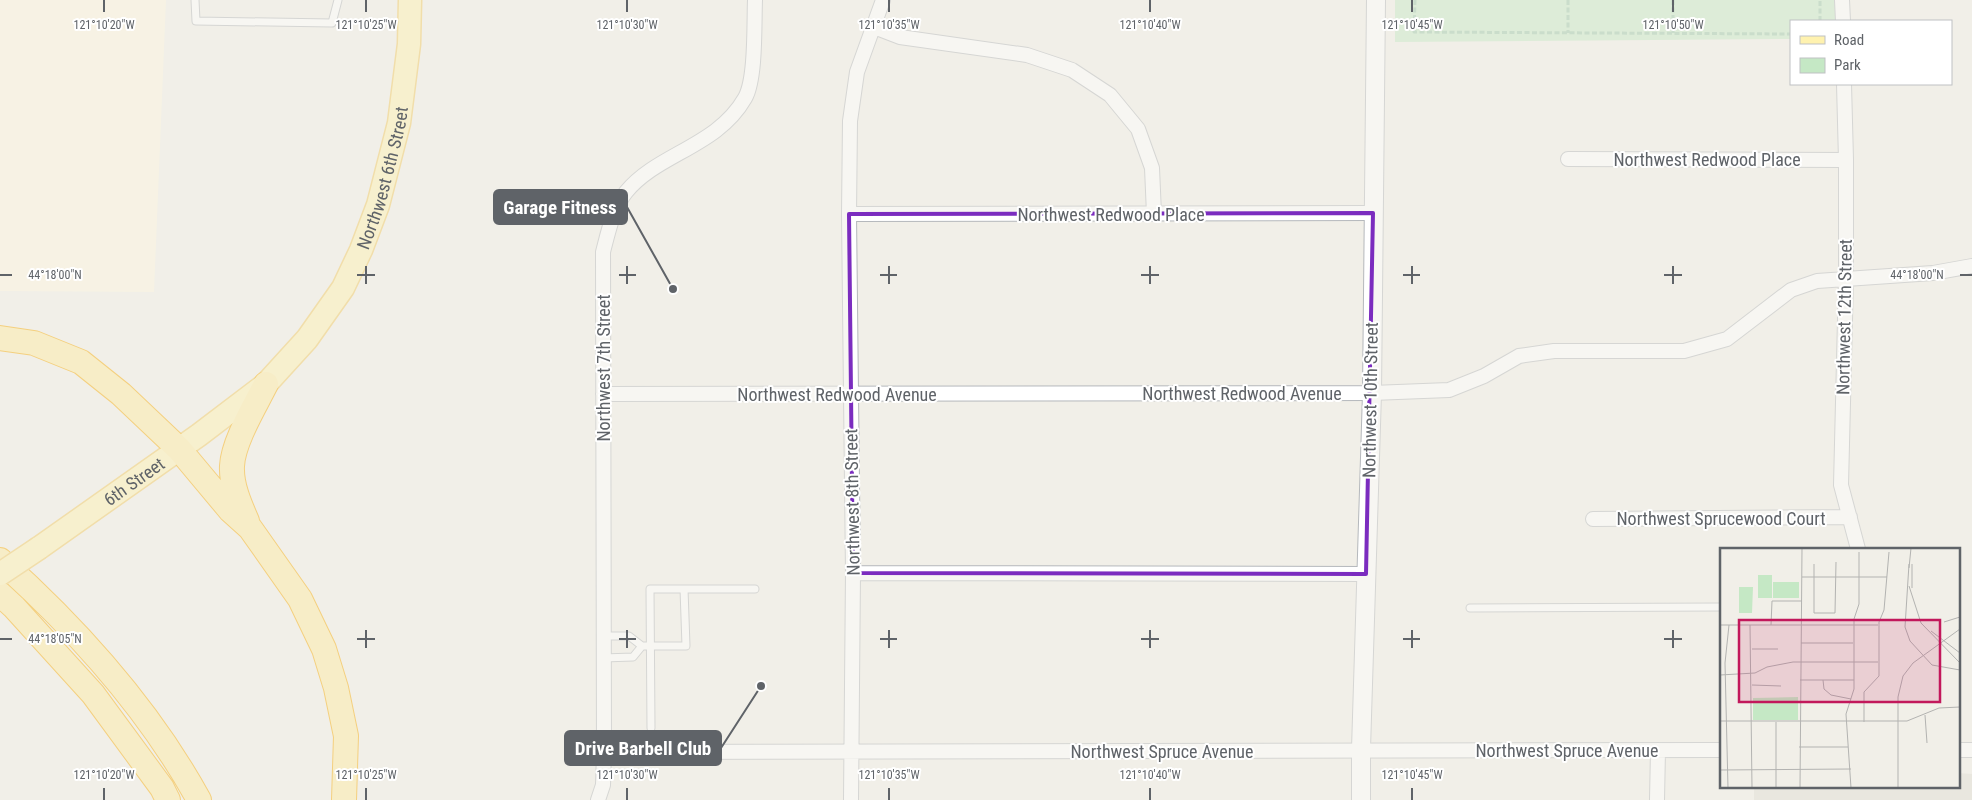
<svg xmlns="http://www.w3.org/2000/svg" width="1972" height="800" font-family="'Roboto Condensed',sans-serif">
<rect width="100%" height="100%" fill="#f1efe8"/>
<path fill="#fef7e0" d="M0 0H166L154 292 0 291Z"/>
<path fill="#e1ded6" d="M1958 773 1972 774V800H1754V786H1958Z"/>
<path fill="#c5e8c5" d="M1395 0H1835V21H1791V39L1395 42Z"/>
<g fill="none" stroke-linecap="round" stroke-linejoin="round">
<defs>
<path id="service" d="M195 0 196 21 332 23 338 0
M684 589H755
M1470 608 1721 607
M603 636H629L642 646 633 657 603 658
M642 646H686L684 589H650L651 728"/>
<path id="minor" d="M1842 0 1843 21
M874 27 900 37 1027 55 1072 70 1110 95 1138 129 1152 168 1154 214
M1844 84 1846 160V278L1841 485 1858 549
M1568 159 1846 160
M849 214 1373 213
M603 394 1372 393 1449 390 1484 376 1519 356 1554 351H1684L1727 339 1791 290 1817 281 1933 273 1972 266
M1593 519 1850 517
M853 573 1366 574
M1958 750H1972
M604 752 1721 750
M598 800 603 785 604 752 603 252C608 233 613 208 626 192 658 153 717 147 745 98 756 79 754 24 755 0
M851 800 853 573 849 214 850 121 857 72 883 0
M1657 800 1658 750"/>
<path id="tertiary" d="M1361 800V749L1372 393 1376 0"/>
<g id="primary">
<path id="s1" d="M39 548 199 435 266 384 307 339 343 288 361 250 378 205 399 123 409 44 410 0"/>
</g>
<path id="trunk" d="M0 338 34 343 81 362 121 394 179 449 230 510 250 528 300 599 324 649 336 688 346 736 344 800
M247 521C240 505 231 485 232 466 233 442 255 406 266 384
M0 560C77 629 149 709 199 800
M0 594 14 607 93 694 162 788 168 800"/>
</defs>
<use href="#service" stroke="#b5b8bc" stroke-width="9"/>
<use href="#minor" stroke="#b5b8bc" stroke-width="16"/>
<use href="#tertiary" stroke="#b5b8bc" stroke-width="20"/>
<use href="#primary" stroke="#f2c960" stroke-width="25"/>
<use href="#trunk" stroke="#f9ab00" stroke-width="26"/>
<path stroke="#9cc7a9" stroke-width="3" stroke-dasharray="5 2.5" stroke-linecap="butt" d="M1415 0 1414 32 1791 34
M1568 0V33
M1673 0V33
M1820 21V0"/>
<use href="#service" stroke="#fff" stroke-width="7"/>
<use href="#minor" stroke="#fff" stroke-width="14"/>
<use href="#tertiary" stroke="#fff" stroke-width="18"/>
<use href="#primary" stroke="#fff2af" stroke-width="22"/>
<use href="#trunk" stroke="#feeaa1" stroke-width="24"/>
<defs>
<path id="primary-bridge" d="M0 574 39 548"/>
</defs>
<use href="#primary-bridge" stroke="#f2c960" stroke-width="25" stroke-linecap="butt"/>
<use href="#primary-bridge" stroke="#fff2af" stroke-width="22"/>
</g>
<path d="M0 0H1972V800H0ZM1373 213 1366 574 853 573 849 214Z" fill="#f1efe8" fill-opacity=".55" fill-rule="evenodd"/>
<path fill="none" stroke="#7b2cbf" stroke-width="4" stroke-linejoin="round" d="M1373 213 1366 574 853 573 849 214Z"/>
<path fill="none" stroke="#5f6368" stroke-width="2" d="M104 0V12M366 0V12M627 0V12M889 0V12M1150 0V12M1412 0V12M1673 0V12M366 266V284M627 266V284M889 266V284M1150 266V284M1412 266V284M1673 266V284M0 275H12M357 275H375M619 275H636M880 275H897M1141 275H1159M1403 275H1420M1664 275H1682M1960 275H1972M366 630V648M627 630V648M889 630V648M1150 630V648M1412 630V648M1673 630V648M0 639H12M357 639H375M619 639H636M880 639H897M1141 639H1159M1403 639H1420M1664 639H1682M104 788V800M366 788V800M627 788V800M889 788V800M1150 788V800M1412 788V800"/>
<g text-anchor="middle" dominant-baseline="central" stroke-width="4" stroke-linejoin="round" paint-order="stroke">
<g font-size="18" fill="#5f6368" stroke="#fff">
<text x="1707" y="159">Northwest Redwood Place</text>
<text stroke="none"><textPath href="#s1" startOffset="521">Northwest 6th Street</textPath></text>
<text x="1111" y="214">Northwest Redwood Place</text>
<text transform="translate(1844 317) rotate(-89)">Northwest 12th Street</text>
<text transform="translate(603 368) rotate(-90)">Northwest 7th Street</text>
<text x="1242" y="393">Northwest Redwood Avenue</text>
<text x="837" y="394">Northwest Redwood Avenue</text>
<text transform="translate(1370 400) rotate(-89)">Northwest 10th Street</text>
<text stroke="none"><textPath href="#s1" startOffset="116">6th Street</textPath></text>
<text transform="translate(852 502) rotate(-91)">Northwest 8th Street</text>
<text x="1721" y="518">Northwest Sprucewood Court</text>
<text x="1567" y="750">Northwest Spruce Avenue</text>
<text x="1162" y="751">Northwest Spruce Avenue</text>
</g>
</g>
<g transform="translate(1720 548)">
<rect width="240" height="240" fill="#f1efe8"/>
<path d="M38 27H52V50H38ZM53 34H79V50H53ZM19 39H33L32 65H19ZM78 149V172H33V150Z" fill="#c5e8c5"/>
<path fill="none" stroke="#b3b3b1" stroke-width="1" d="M94 16V65H115L116 14M189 16 185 79 190 93 212 117 240 122M189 20 191 0M82 29H167M189 38 201 75 240 115M192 40V16M224 74 240 69M0 77H158M30 77 32 240M51 77 52 53H82M211 83 240 105M81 95H133M32 101H58M0 127 35 125 47 119 73 114H158M80 132H134M103 132 104 141 111 147 131 151M32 137 61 138M205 167 207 195M0 173H187L219 160 240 159M144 174V144L159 128V74L164 62 169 4M79 199H128M0 222 131 221M8 240 5 115 9 77M56 240V174M80 240 82 0M131 240 126 166 134 141V71L139 56V4M178 240V149L183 128 193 115 240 81"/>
<path fill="#c2185b" fill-opacity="0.15" stroke="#c2185b" stroke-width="2.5" d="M19 72H220V154H19Z"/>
<rect width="240" height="240" fill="none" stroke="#5f6368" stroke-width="2.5"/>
</g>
<g font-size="12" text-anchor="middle" fill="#5f6368" stroke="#fff" stroke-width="4" stroke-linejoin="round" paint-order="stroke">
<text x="104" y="29">121°10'20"W</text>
<text x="366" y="29">121°10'25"W</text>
<text x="627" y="29">121°10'30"W</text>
<text x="889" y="29">121°10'35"W</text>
<text x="1150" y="29">121°10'40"W</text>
<text x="1412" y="29">121°10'45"W</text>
<text x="1673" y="29">121°10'50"W</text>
<text x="1917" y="279">44°18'00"N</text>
<text x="55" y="279">44°18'00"N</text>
<text x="55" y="643">44°18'05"N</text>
<text x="104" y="779">121°10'20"W</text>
<text x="366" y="779">121°10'25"W</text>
<text x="627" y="779">121°10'30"W</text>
<text x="889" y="779">121°10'35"W</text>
<text x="1150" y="779">121°10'40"W</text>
<text x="1412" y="779">121°10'45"W</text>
</g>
<path fill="none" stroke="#5f6368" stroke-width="2" d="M673 289L627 207M761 686L721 748"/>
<g fill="#5f6368" stroke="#fff" stroke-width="2">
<circle cx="673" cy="289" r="5"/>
<circle cx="761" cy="686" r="5"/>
</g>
<g fill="#5f6368" stroke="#5f6368" stroke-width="2">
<rect x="494" y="190" width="133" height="34" rx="5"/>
<rect x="565" y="731" width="156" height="34" rx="5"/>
</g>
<g font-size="19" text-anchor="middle" font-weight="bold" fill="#fff">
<text x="560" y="214">Garage Fitness</text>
<text x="643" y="755">Drive Barbell Club</text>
</g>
<rect x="1790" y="20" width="162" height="65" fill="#ffffff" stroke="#bfc1c3"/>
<rect x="1800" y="36" width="25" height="8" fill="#fff2af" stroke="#bfc1c3"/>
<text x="1834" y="45" font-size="15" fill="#5f6368">Road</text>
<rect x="1800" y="58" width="25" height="15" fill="#c5e8c5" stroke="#bfc1c3"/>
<text x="1834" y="70" font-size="15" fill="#5f6368">Park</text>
</svg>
